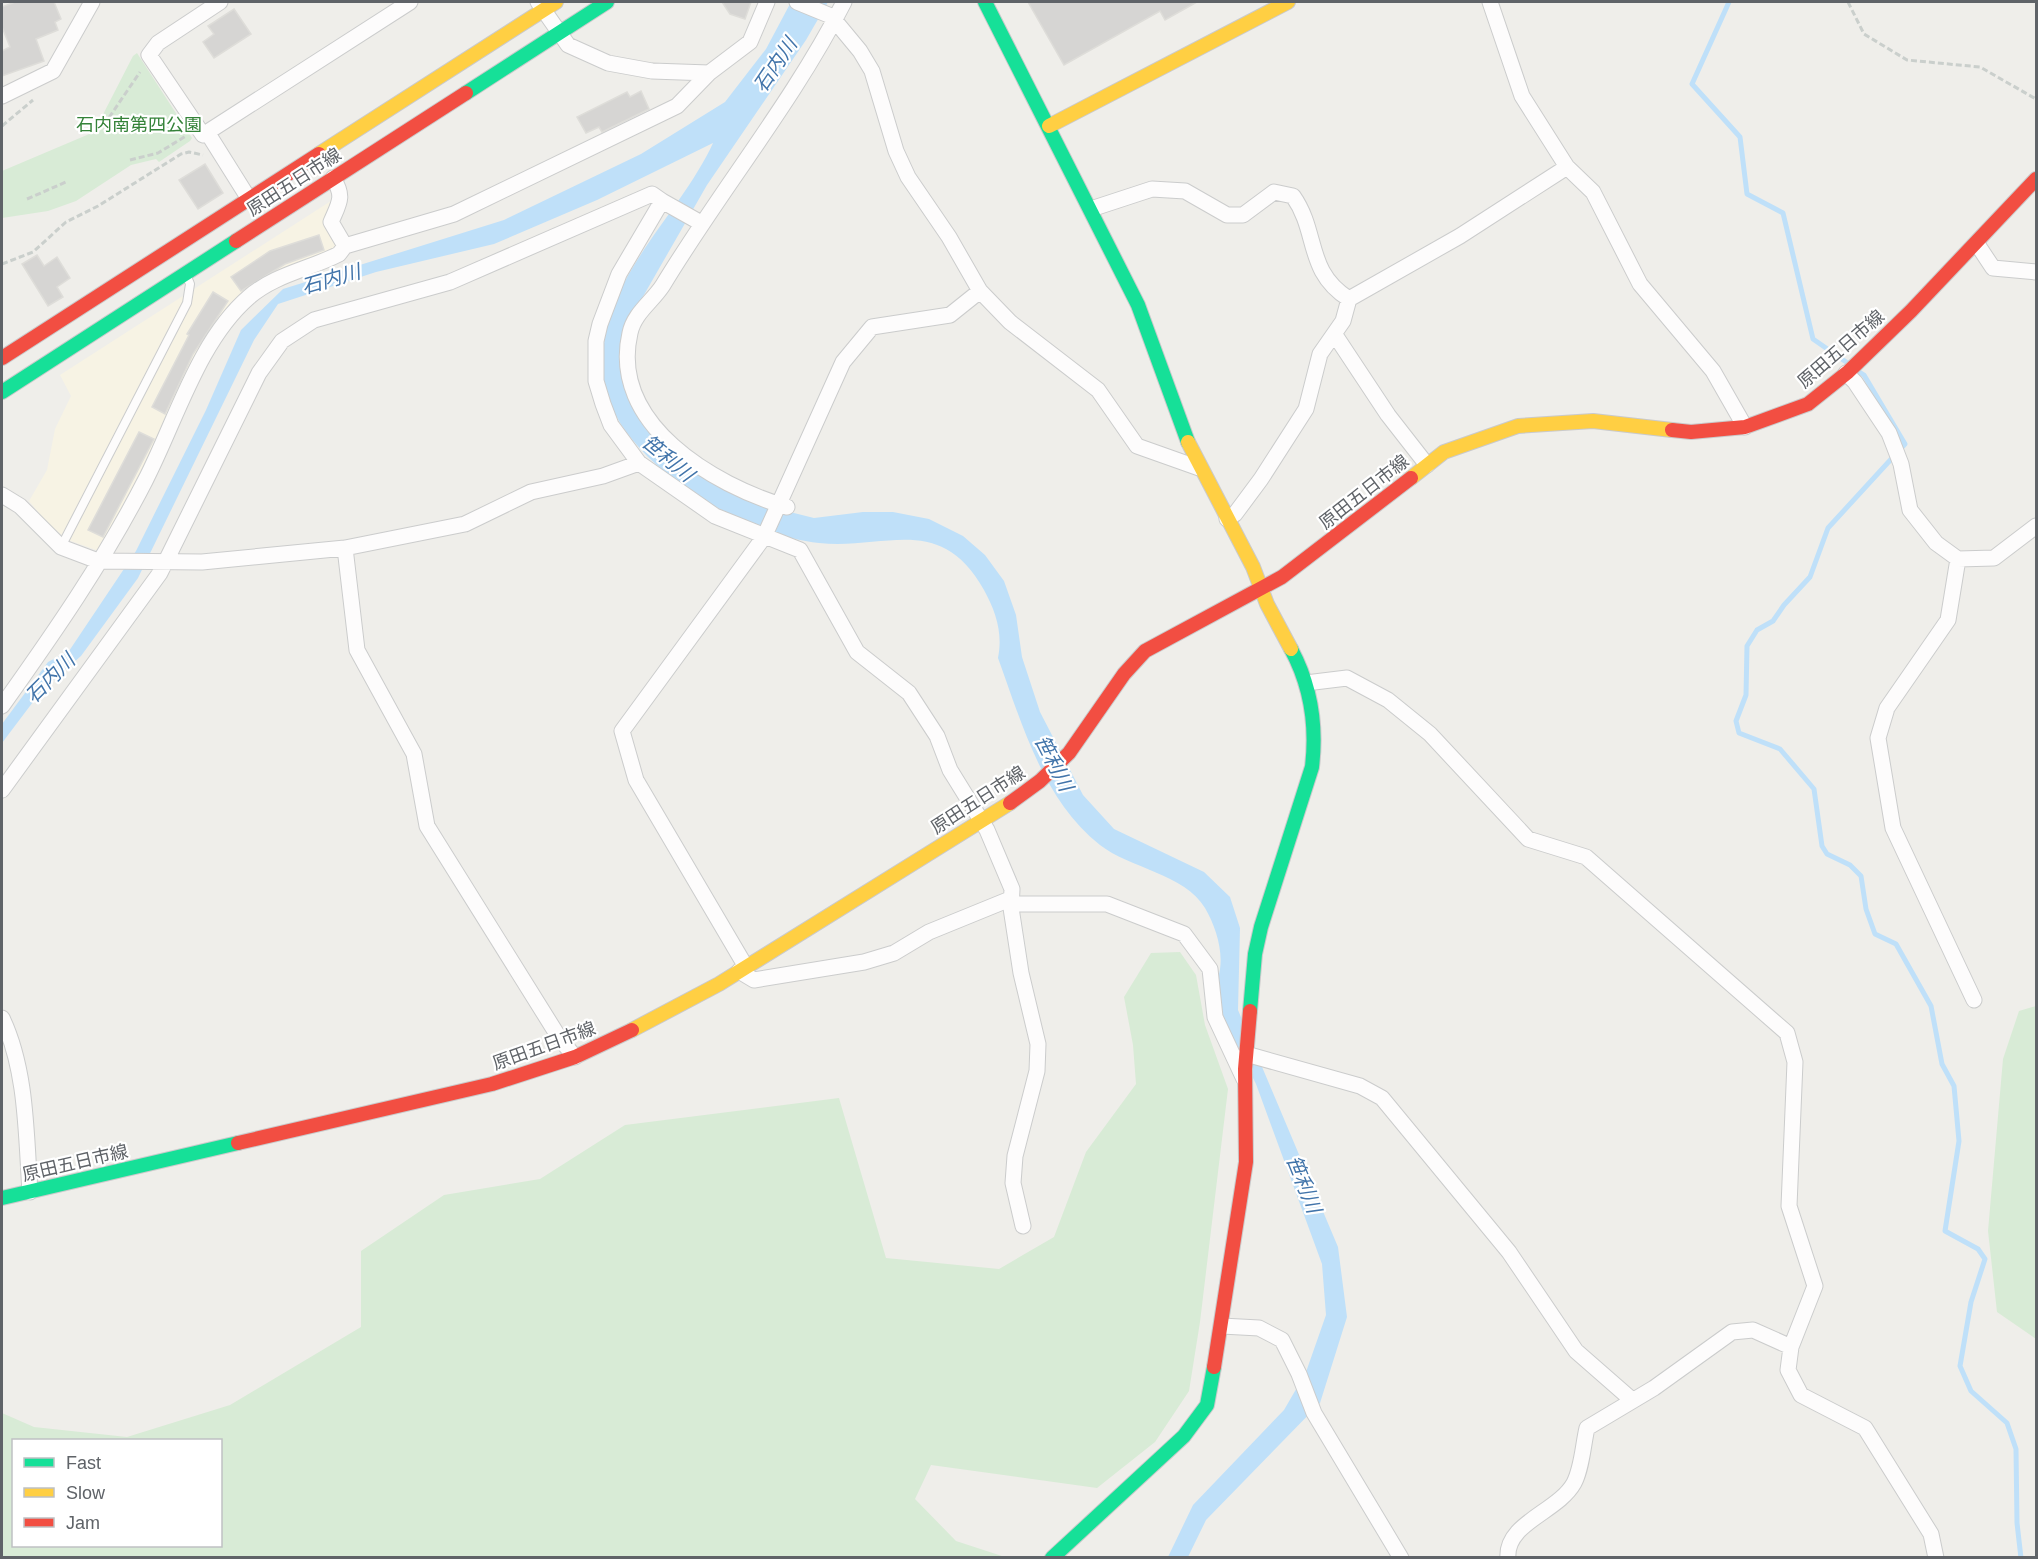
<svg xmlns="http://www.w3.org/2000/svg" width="2038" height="1559" font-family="Arial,'Noto Sans JP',sans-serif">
<rect width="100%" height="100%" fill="#efeeea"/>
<path fill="#f7f3e4" d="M334 199 324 221 337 249 250 290 99 551 68 540 48 524 29 501 47 470 55 429 71 396 60 375Z"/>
<path fill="#d8ebd6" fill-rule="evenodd" d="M137 53 192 138 190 141 159 162 156 159 131 165 76 201 48 211 2 218V171L94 132 133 56Z
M1180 952 1196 975 1205 1025 1228 1089 1200 1322 1189 1391 1155 1442 1097 1488 931 1465 915 1499 956 1541 1005 1557H2V1413L34 1427 127 1437 230 1405 361 1327V1251L444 1195 540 1179 625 1125 839 1098 886 1258 999 1269 1054 1237 1086 1152 1136 1084 1133 1045 1124 997 1151 953ZM220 1440V1546H14V1440Z
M2036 1006V1339L1997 1312 1988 1231 2003 1059 2019 1011Z"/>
<path fill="#bfe0f9" d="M791 2H828L806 40 707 185 633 314 623 341 637 413 770 507 814 518 863 512H893L929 519 963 536 985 555 1004 581 1016 615 1022 657 1040 712 1083 795 1114 829 1204 872 1230 897 1240 928 1238 1010 1338 1247 1347 1317 1320 1403 1206 1520 1188 1557H1168L1193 1505 1284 1410 1306 1372 1326 1315 1322 1264 1256 1084 1217 1005C1214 991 1218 982 1220 969 1223 949 1215 925 1205 908 1185 874 1129 868 1100 845 1043 800 1022 724 998 658 1003 633 996 612 984 590 940 512 886 550 819 543 744 535 625 466 605 389 601 377 602 356 604 344 612 270 683 209 713 143L597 200 494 244 376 272 278 304 254 340 138 578 81 656 42 690 2 743V724L48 662 69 651 136 551 206 410 241 330 283 289 504 220 641 154 725 102 766 49Z"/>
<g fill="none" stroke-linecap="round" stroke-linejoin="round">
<path stroke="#bfe0f9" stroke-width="5" d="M1729 2 1692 84 1740 137 1747 194 1783 213 1813 339 1849 364
M1856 370 1864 375 1905 444 1828 528 1810 577 1784 605 1773 621 1757 630 1747 646 1746 695 1736 721 1739 733 1780 749 1814 789 1822 846 1827 854 1850 865 1861 876 1866 909 1875 934 1896 944 1931 1006 1942 1064 1954 1086 1959 1141 1945 1231 1978 1249 1985 1259 1971 1302 1960 1366 1971 1391 2007 1423 2016 1449 2017 1523 2021 1558"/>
</g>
<path fill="#d6d5d3" stroke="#deddd9" stroke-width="1.5" d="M15 2H54L61 19 55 22 58 30 36 39 44 61 2 76V51L10 47 2 27V7Z
M722 2H751L745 19 730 14Z
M1028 2H1197L1165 20 1160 11 1064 65Z
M234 9 251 34 214 58 203 42 214 34 208 26Z
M641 91 649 109 602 132 599 127 586 133 577 117 627 92 630 97Z
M205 164 223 193 198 209 179 180Z
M319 235 324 250 285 264 241 291 231 277 270 251Z
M37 255 44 266 57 257 70 278 57 287 63 297 48 306 22 264Z
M213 292 228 301 193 354 165 414 152 407 189 335 187 334Z
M139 432 154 439 103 537 88 530Z"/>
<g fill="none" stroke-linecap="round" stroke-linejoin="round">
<defs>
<path id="lane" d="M61 547 187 303 190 284 186 274"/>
<path id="street" d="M220 2 158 43 149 55 203 135 410 2
M538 2 568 45 608 63 652 71 709 73
M797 2 831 16 860 51 872 71 896 151 908 177 949 237 980 291 1010 322 1098 390 1137 446 1199 468
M1490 2 1522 96 1567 167 1593 192 1640 284 1713 371 1745 427
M2 96 53 71 92 2
M207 132 249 199
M333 178C345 197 339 203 331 222L345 246
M662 201 701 223
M1091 209 1152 189 1185 191 1227 215H1243L1274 192 1293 196C1319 233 1305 271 1349 299
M1977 244 1993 268 2036 272
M1335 335 1388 415 1427 465
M1846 373 1855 382 1889 433 1901 464 1910 510 1936 543 1958 559 1994 558 2036 526
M2 495 20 506 61 547 98 561 202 562 345 548 465 524 531 492 603 476 639 463
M787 507C713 485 609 424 630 333 634 313 653 301 663 285 721 189 793 102 844 2
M1227 519 1235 514 1261 479 1306 409 1320 354 1343 321 1349 299 1460 236 1567 167
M345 548 357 650 414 754 427 826 560 1039 575 1057
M1958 559 1948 620 1887 708 1878 738 1893 828 1974 1000
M1306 683 1347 678 1388 700 1430 734 1528 839 1586 857 1787 1033 1795 1062 1789 1206 1815 1286 1791 1347 1788 1370 1801 1395 1865 1428 1931 1534 1936 1558
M2 706C54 633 104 561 145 481 176 421 198 341 249 297 274 275 310 269 339 254L345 246 454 214 677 106 709 73 750 42 767 2
M2 790 160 573 259 373 282 341 314 320 450 282 652 194 662 201 619 274 600 324 596 341V381L603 404 611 425 639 463 715 516 800 550 857 652 909 693 937 736 950 770 987 830 1012 889 1011 908 1021 973 1038 1044 1037 1071 1015 1156 1013 1183 1023 1226
M746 967 636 780 622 731 764 537 843 362 872 327 950 315 980 291
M739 971 754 980 864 962 894 953 929 932 1010 899 1016 904H1107L1184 934 1210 969 1215 1017 1244 1079
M2 1018C27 1070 26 1136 30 1192
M1246 1054 1360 1086 1382 1098 1509 1252 1576 1351 1632 1400
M1222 1326 1259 1328 1282 1340 1299 1374 1314 1413 1401 1558
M1508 1558C1505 1523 1558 1512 1574 1483 1582 1468 1583 1445 1587 1428L1654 1388 1732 1332 1753 1330 1791 1347"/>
<path id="fast" d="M985 2 1138 305 1188 442
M466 93 607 2
M2 392 236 241
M1250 1011 1255 954 1261 927 1312 767C1317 725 1311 686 1291 649
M2 1198 238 1143
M1052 1558 1184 1436 1207 1405 1214 1367"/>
<path id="slow" d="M1049 126 1288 2
M319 154 556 2
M1188 442 1253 567 1267 604 1291 649
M1411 478 1444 452 1518 426 1593 421 1672 430
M632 1030 719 984 1010 803"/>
<path id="jam" d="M236 241 466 93
M2 358 319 154
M1672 430 1691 432 1745 427 1808 404 1848 372 1911 311 2036 179
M1010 803 1040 781 1069 753 1124 674 1145 651 1282 577 1411 478
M238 1143 492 1084 575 1057 632 1030
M1214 1367 1246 1162 1245 1069 1250 1011"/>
</defs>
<use href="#lane" stroke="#cbcccc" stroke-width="10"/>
<use href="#street" stroke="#cbcccc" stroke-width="17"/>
<use href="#fast" stroke="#cacacb" stroke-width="16"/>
<use href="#slow" stroke="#cacacb" stroke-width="16"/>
<use href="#jam" stroke="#cacacb" stroke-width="16"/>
<path stroke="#cacfcc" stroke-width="3" stroke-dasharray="6 3" stroke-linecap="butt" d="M1848 2 1864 34 1907 60 1980 67 2036 99
M104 125 140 72
M2 126 33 100
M130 160 158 153 186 136
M27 199 66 182
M2 264 33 252 66 222 98 206 181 154 189 152 203 155"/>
<use href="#lane" stroke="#fdfcfc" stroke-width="8"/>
<use href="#street" stroke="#fdfcfc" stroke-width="15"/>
<use href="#fast" stroke="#16e098" stroke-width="14"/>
<use href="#slow" stroke="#ffcf43" stroke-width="14"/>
<use href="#jam" stroke="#f24e42" stroke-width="14"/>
</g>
<g text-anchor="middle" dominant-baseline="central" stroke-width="4.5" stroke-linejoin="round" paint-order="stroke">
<g font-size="18" fill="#348238" stroke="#fff">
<text x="139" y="125">石内南第四公園</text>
</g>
<g font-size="18" fill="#5f6368" stroke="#fff">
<text transform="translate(294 182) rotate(-33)">原田五日市線</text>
<text transform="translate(1841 349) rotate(-41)">原田五日市線</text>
<text transform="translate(1364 492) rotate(-38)">原田五日市線</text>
<text transform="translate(978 800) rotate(-33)">原田五日市線</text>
<text transform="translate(544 1046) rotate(-20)">原田五日市線</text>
<text transform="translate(75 1163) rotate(-13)">原田五日市線</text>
</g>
<g font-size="20" font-style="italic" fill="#4174aa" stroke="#fff">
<text transform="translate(775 65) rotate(-56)">石内川</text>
<text transform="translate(331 279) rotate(-16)">石内川</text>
<text transform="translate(668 458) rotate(40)">笹利川</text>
<text transform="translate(50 678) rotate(-45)">石内川</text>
<text transform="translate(1054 763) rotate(63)">笹利川</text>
<text transform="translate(1304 1184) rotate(68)">笹利川</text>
</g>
</g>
<rect width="2038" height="1559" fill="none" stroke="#5f6368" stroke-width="6"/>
<rect x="12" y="1439" width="210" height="108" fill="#ffffff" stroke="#bfc1c3" stroke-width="1.5"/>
<rect x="24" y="1458" width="30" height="9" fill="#16e098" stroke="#bfc1c3" stroke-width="1.5"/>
<text x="66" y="1469" font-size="18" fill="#5f6368">Fast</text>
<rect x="24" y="1488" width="30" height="9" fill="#ffcf43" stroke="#bfc1c3" stroke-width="1.5"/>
<text x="66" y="1499" font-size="18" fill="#5f6368">Slow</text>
<rect x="24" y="1518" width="30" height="9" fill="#f24e42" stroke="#bfc1c3" stroke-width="1.5"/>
<text x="66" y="1529" font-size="18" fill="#5f6368">Jam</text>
</svg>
